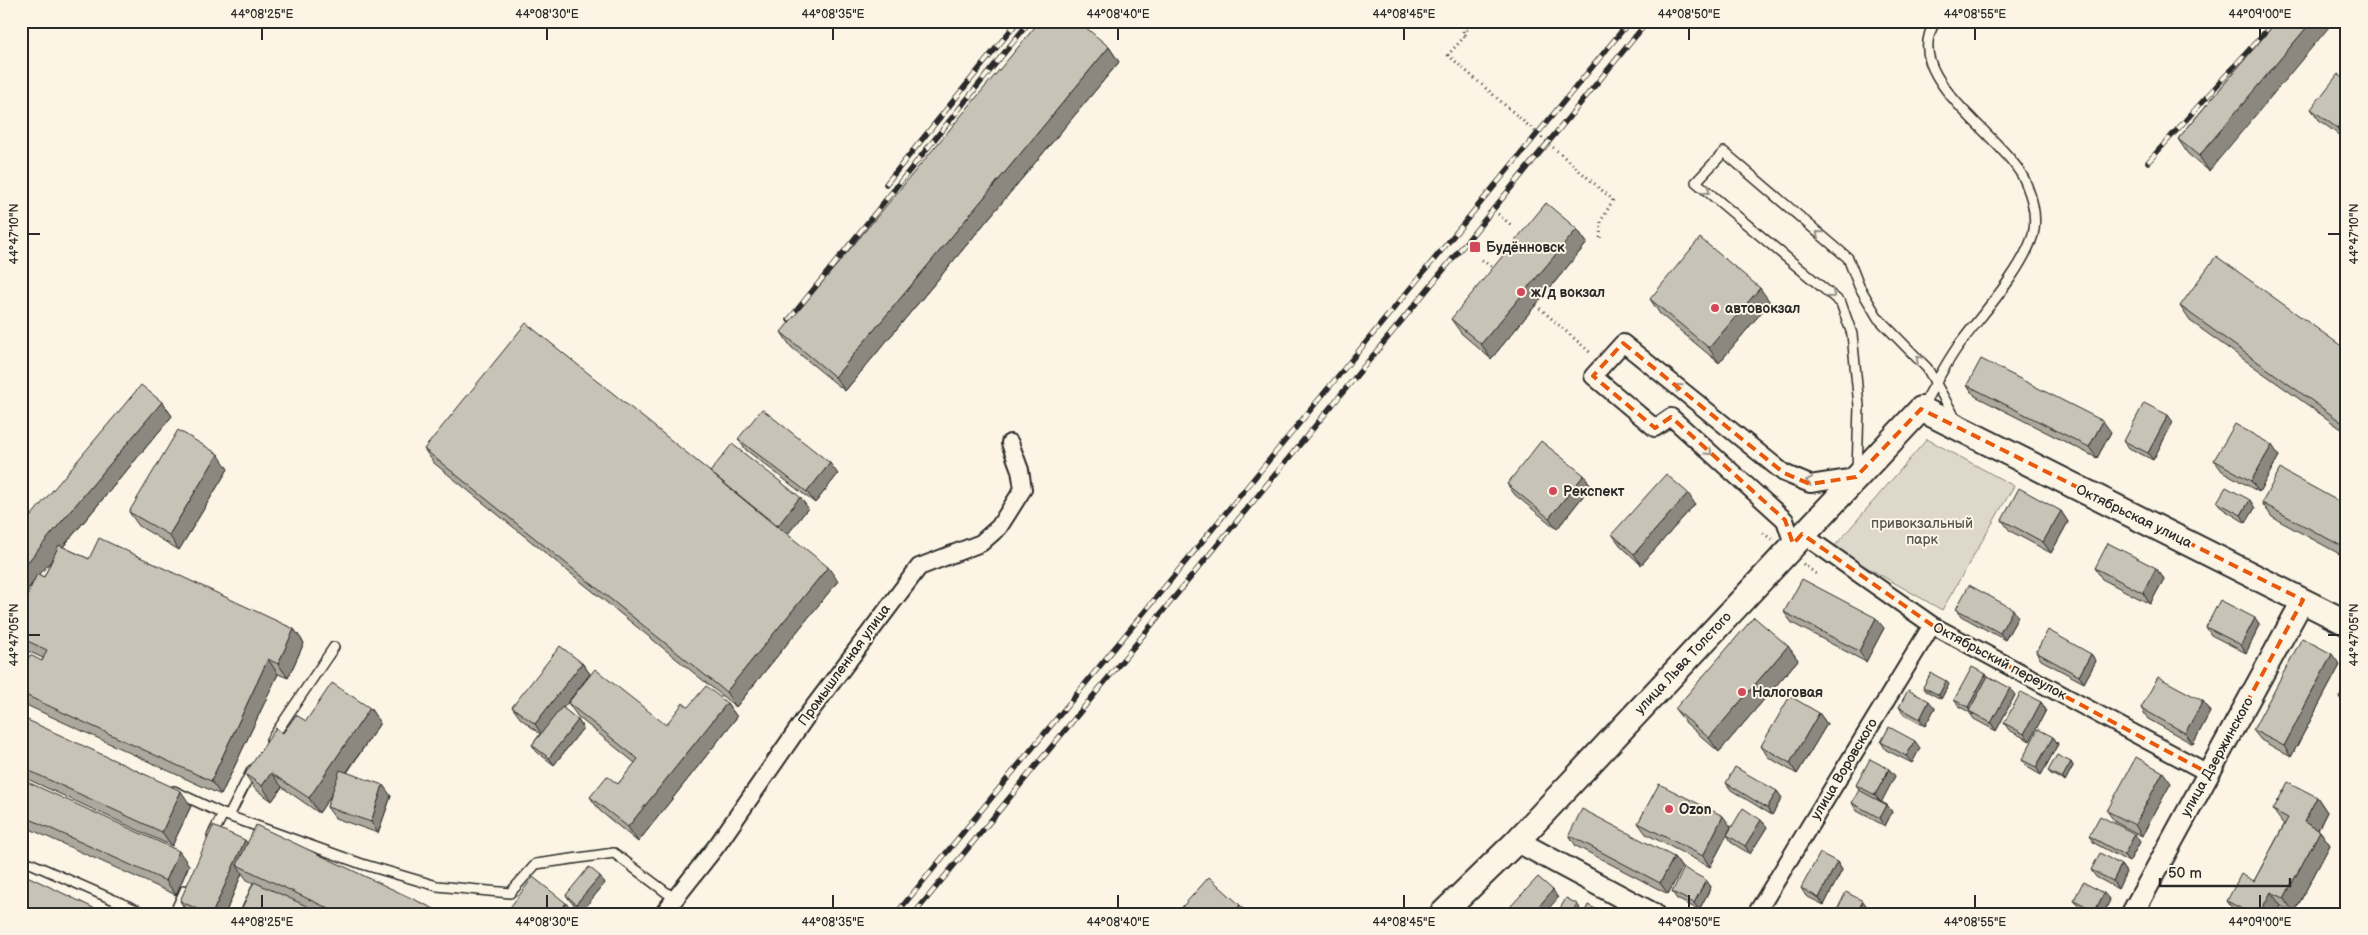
<svg xmlns="http://www.w3.org/2000/svg" width="2368" height="935" font-family="'Balsamiq Sans',sans-serif">
<rect width="100%" height="100%" fill="#fcf5e5"/>
<filter id="ink" filterUnits="userSpaceOnUse"><feTurbulence type="fractalNoise" baseFrequency=".02" numOctaves="2"/><feDisplacementMap in="SourceGraphic" scale="10" xChannelSelector="R" yChannelSelector="G"/><feConvolveMatrix kernelMatrix="1 2 1 2 8 2 1 2 1" color-interpolation-filters="sRGB"/></filter>
<g filter="url(#ink)">
<path fill="#ded8ca" stroke="#84827a" d="M1927 439 2014 486 1942 610 1833 548Z"/>
<g fill="none" stroke-linecap="round" stroke-linejoin="round">
<defs>
<path id="service" d="M1922 407C1934 387 1945 364 1959 345 1982 314 2022 271 2033 235 2037 219 2033 201 2027 186 2011 138 1896 78 1936 21
M1857 472 1859 406 1852 334 1841 303 1696 182 1724 152 1848 258 1859 286 1878 318 1927 368 1957 421
M271 740 334 647
M174 791 223 814 362 864 437 886 510 893 536 864 614 853 675 899
M229 816 252 770
M212 836 223 814
M21 859 146 914
M174 914 185 890"/>
<path id="minor" d="M1802 534 1932 625 2208 773
M1793 544 1785 520 1671 417 1655 428 1593 376 1623 343 1784 473 1810 484 1856 477
M663 914 718 844 806 717 919 567 981 543 999 527 1023 489 1020 470 1010 443
M1756 914 1932 625"/>
<path id="tertiary" d="M1517 841 1653 914
M2132 914 2303 600"/>
<path id="secondary" d="M1442 914 1517 841 1921 409 2347 623"/>
</defs>
<use href="#service" stroke="#2b2b2b" stroke-width="12"/>
<use href="#minor" stroke="#2b2b2b" stroke-width="20"/>
<use href="#tertiary" stroke="#2b2b2b" stroke-width="25"/>
<use href="#secondary" stroke="#2b2b2b" stroke-width="28"/>
<path stroke="#2b2b2b" stroke-width="3" stroke-dasharray="1 4" stroke-linecap="butt" d="M1462 21 1464 37 1448 55 1613 200 1601 221 1600 239
M1465 35 1470 21
M1498 214 1511 225
M1482 260 1496 270
M1536 305 1592 354
M1763 533 1773 540
M1803 564 1819 576"/>
<use href="#service" stroke="#fcf5e5" stroke-width="9"/>
<use href="#minor" stroke="#fcf5e5" stroke-width="16"/>
<use href="#tertiary" stroke="#fcf5e5" stroke-width="21"/>
<use href="#secondary" stroke="#fcf5e5" stroke-width="24"/>
<defs>
<path id="rail" d="M2148 162 2275 21
M886 184 1018 21
M789 320 1030 21
M896 914 1630 21
M914 914 1648 21"/>
</defs>
<use href="#rail" stroke="#2b2b2b" stroke-width="5.5"/>
<use href="#rail" stroke="#fcf5e5" stroke-width="4" stroke-dasharray="11" stroke-linecap="butt"/>
</g>
<path fill="#aca89d" stroke="#2b2b2b" fill-rule="evenodd" d="M2277 21 2209 171 2188 154 2178 139Z
M1109 47 1119 62 845 391 791 347 781 332Z
M2347 81V136L2344 139 2319 120 2311 109Z
M1577 229 1587 243 1491 359 1461 333 1451 319Z
M1650 299 1770 302 1719 363 1660 314Z
M2180 306 2347 350V433L2190 321Z
M1967 385 2111 432 2097 458 1975 396Z
M162 402 172 416 63 547 89 559 294 629 304 643 288 678 278 674 221 795 24 704 21 700V673L42 661 43 658 21 648V600L24 602 34 582 21 597V528ZM52 560 44 577 39 575Z
M2173 422 2153 460 2129 448 2124 441Z
M738 439 838 474 815 503 746 450Z
M424 449 710 472 808 508 787 535 838 581 736 707 434 463Z
M2279 456 2259 492 2222 471 2214 460Z
M228 469 179 550 139 526 129 512Z
M1584 475 1591 486 1557 529 1515 495 1507 484Z
M2217 502 2255 508 2246 523 2223 509Z
M2262 503 2347 506V558L2272 517Z
M1695 504 1641 565 1620 545 1612 534Z
M2061 511 2068 522 2051 553 2010 531 2002 520Z
M2095 568H2156L2164 579 2150 604 2102 579Z
M1956 609 2018 617 2005 640 1961 616Z
M1784 612 1884 628 1866 662 1792 623Z
M2255 618 2260 625 2246 653 2211 635 2206 627Z
M1788 646 1798 660 1719 752 1686 723 1675 709Z
M2036 652 2091 654 2096 661 2084 683 2041 660Z
M582 663 590 674 563 708 578 720 583 728 554 765 537 752 532 745 540 734 520 718 512 707Z
M2340 665 2291 757 2261 740 2253 730Z
M1986 674 1988 676 2015 695 1996 731 1974 719 1969 712 1960 707 1954 700Z
M1946 681 1949 684 1941 699 1926 691 1923 687Z
M2347 683V708L2339 697Z
M2203 701 2210 712 2193 744 2148 719 2141 708Z
M2041 702 2046 710 2030 741 2009 730 2004 723Z
M568 703 666 725 688 707 727 703 737 717 638 842 600 811 590 797 618 784 635 763 578 717Z
M1899 707 1935 708 1925 726 1904 715Z
M370 708 380 723 347 773 391 796 378 833 335 818 327 807 331 795 319 813 282 787 272 801 255 789 245 774 283 733 306 721Z
M1819 713 1827 724 1797 774 1768 757 1761 746Z
M21 717 191 806 172 846 21 776Z
M2053 737 2058 744 2041 775 2027 767 2022 760Z
M1881 742 1920 748 1912 763 1886 750Z
M2071 762 2073 766 2065 781 2051 774 2048 771Z
M1889 769 1895 776 1881 802 1887 805 1892 812 1885 826 1857 811 1852 803 1861 792 1856 785Z
M21 779 189 865 176 895 21 825Z
M1726 783 1777 791 1782 798 1772 815 1731 790Z
M2171 783 2142 836 2115 822 2107 811Z
M2317 797 2327 812 2318 830 2320 831 2330 845 2294 913 2281 906 2277 914H2236L2227 901 2254 881 2284 825 2273 810Z
M1761 820 1767 827 1750 854 1732 843 1727 835 1710 867 1646 834 1638 823 1731 827 1727 834Z
M1569 835 1674 857 1682 868 1668 894 1576 846Z
M2089 836 2140 842 2129 862 2094 843Z
M247 843 445 914H239L253 883 247 880 242 873 225 914H191L187 912 180 901Z
M1837 862 1842 870 1824 905 1806 896 1801 888Z
M2121 865 2126 872 2118 889 2096 877 2091 870Z
M600 876 605 883 582 911 571 902 566 895Z
M1706 880 1711 887 1699 910 1677 899 1672 892Z
M2074 900H2110L2103 914H2091L2079 907Z"/>
<path fill="#8c8880" stroke="#2b2b2b" d="M2312 21H2334L2209 171 2199 156Z
M1109 47 1119 62 845 391 835 377Z
M2347 115V136L2344 139 2337 128Z
M1577 229 1587 243 1491 359 1481 344Z
M1760 288 1770 302 1719 363 1709 348Z
M162 402 172 416 21 597V570Z
M2168 415 2173 422 2153 460 2148 453Z
M2103 421 2111 432 2097 458 2089 447Z
M2272 445 2279 456 2259 492 2251 481Z
M218 454 228 469 179 550 169 535Z
M830 463 838 474 815 503 807 492Z
M1584 475 1591 486 1557 529 1549 518Z
M1688 493 1695 504 1641 565 1634 554Z
M800 497 808 508 785 538 777 527Z
M2250 500 2255 508 2246 523 2241 515Z
M2061 511 2068 522 2051 553 2043 542Z
M828 567 838 581 736 707 726 692Z
M2156 568 2164 579 2150 604 2143 593Z
M2013 609 2018 617 2005 640 2000 633Z
M1876 618 1884 628 1866 662 1859 651Z
M2255 618 2260 625 2246 653 2241 645Z
M294 629 304 643 288 678 278 664Z
M1788 646 1798 660 1719 752 1709 738Z
M2091 654 2096 661 2084 683 2079 676Z
M2332 654 2340 665 2291 757 2284 746Z
M268 659 278 674 221 795 211 781Z
M582 663 590 674 542 735 535 724Z
M1986 674 1991 681 1973 715 1968 707Z
M1946 681 1949 684 1941 699 1939 695Z
M2010 688 2015 695 1996 731 1991 723Z
M1929 701 1935 708 1925 726 1920 719Z
M2203 701 2210 712 2193 744 2185 733Z
M2041 702 2046 710 2030 741 2024 734Z
M727 703 737 717 638 842 628 827Z
M370 708 380 723 319 813 309 798Z
M1819 713 1827 724 1797 774 1790 763Z
M578 720 583 728 554 765 549 758Z
M2053 737 2058 744 2041 775 2036 767Z
M1915 741 1920 748 1912 763 1906 756Z
M2071 762 2073 766 2065 781 2062 778Z
M1889 769 1895 776 1881 803 1875 795Z
M2163 772 2171 783 2142 836 2135 825Z
M271 773 282 787 272 801 262 786Z
M383 785 391 796 378 833 371 822Z
M181 791 191 806 172 846 162 832Z
M1777 791 1782 798 1772 815 1767 808Z
M2317 797 2327 812 2314 837 2304 822Z
M1887 805 1892 812 1885 826 1880 818Z
M1723 816 1731 827 1710 867 1703 856Z
M1761 820 1767 827 1750 854 1745 846Z
M2320 831 2330 845 2294 913 2284 898Z
M2135 834 2140 842 2129 862 2124 855Z
M245 840 253 851 237 865 242 873 225 914H212Z
M179 851 189 865 176 895 166 881Z
M1674 857 1682 868 1668 894 1660 883Z
M1837 862 1842 870 1824 905 1819 898Z
M2121 865 2126 872 2118 889 2113 881Z
M600 876 605 883 582 911 576 904Z
M1706 880 1711 887 1699 910 1694 903Z
M1553 890 1558 898 1544 914H1532Z
M2271 892 2281 906 2277 914H2259Z
M2104 893 2110 900 2103 914H2097L2095 911Z
M1863 901 1868 908 1866 914H1856Z
M566 903 574 914H558Z
M1577 904 1580 908 1576 914H1572Z
M1240 905 1247 914H1232Z"/>
<path fill="#c8c3b7" stroke="#2b2b2b" d="M1040 21H1078L1109 47 835 377 781 332Z
M2277 21H2312L2199 156 2178 139Z
M2338 74 2347 81V115L2337 128 2311 109Z
M1546 203 1577 229 1481 344 1451 319Z
M1700 238 1760 288 1709 348 1650 299Z
M2216 256 2347 350V426L2180 306Z
M526 323 828 567 726 692 424 449Z
M1981 359 2103 421 2089 447 1967 385Z
M141 385 162 402 21 570V528Z
M2144 403 2168 415 2148 453 2124 441Z
M762 409 830 463 807 492 738 439Z
M2235 424 2272 445 2251 481 2214 460Z
M178 430 218 454 169 535 129 512Z
M1541 441 1584 475 1549 518 1507 484Z
M732 444 800 497 777 527 710 472Z
M2280 469 2347 506V549L2262 503Z
M1666 474 1688 493 1634 554 1612 534Z
M2226 487 2250 500 2241 515 2217 502Z
M2019 488 2061 511 2043 542 2002 520Z
M99 538 294 629 278 664 268 659 211 781 21 693V673L30 655 42 661 47 650 21 638V600L24 602 37 574 44 577 59 545 89 559Z
M2108 543 2156 568 2143 593 2095 568Z
M1802 579 1876 618 1859 651 1784 612Z
M1969 585 2013 609 2000 633 1956 609Z
M2220 600 2255 618 2241 645 2206 627Z
M1754 617 1788 646 1709 738 1675 709Z
M2048 630 2091 654 2079 676 2036 652Z
M2302 638 2332 654 2284 746 2253 730Z
M560 646 582 663 535 724 512 707Z
M1972 667 1986 674 1968 707 1954 700Z
M595 669 666 725 683 703 688 707 706 686 727 703 628 827 590 797 607 776 618 784 638 759 568 703Z
M1931 673 1946 681 1939 695 1923 687Z
M1988 676 2010 688 1991 723 1969 711Z
M2158 677 2203 701 2185 733 2141 708Z
M332 683 370 708 309 798 271 773 262 786 245 774 276 728 283 733 296 715 306 721Z
M2347 683V701L2339 697Z
M1908 690 1929 701 1920 719 1899 707Z
M2021 692 2041 702 2024 734 2004 723Z
M1790 696 1819 713 1790 763 1761 746Z
M562 707 578 720 549 758 532 745Z
M21 717 181 791 162 832 21 767Z
M1889 727 1915 741 1906 756 1881 742Z
M2038 729 2053 737 2036 767 2022 760Z
M2057 755 2071 762 2062 778 2048 771Z
M2136 757 2163 772 2135 825 2107 811Z
M1870 759 1889 769 1875 795 1856 785Z
M1735 767 1777 791 1767 808 1726 783Z
M340 770 383 785 371 822 327 807Z
M21 779 179 851 166 881 21 815Z
M2288 782 2317 797 2304 822 2320 831 2284 898 2271 892 2259 914H2251L2227 901 2241 874 2254 881 2288 818 2273 810Z
M1659 784 1723 816 1703 856 1638 823Z
M1859 790 1887 805 1880 818 1852 803Z
M1743 808 1761 820 1745 846 1727 835Z
M1582 809 1674 857 1660 883 1569 835Z
M2100 816 2135 834 2124 855 2089 836Z
M256 825 445 914H340L237 865Z
M213 826 245 840 212 914H208L180 901Z
M1820 853 1837 862 1819 898 1801 888Z
M2100 853 2121 865 2113 881 2091 870Z
M589 867 600 876 576 904 566 895Z
M1684 868 1706 880 1694 903 1672 892Z
M21 873 106 914H21Z
M533 877 566 903 558 914H505Z
M1209 877 1240 905 1232 914H1176Z
M1538 877 1553 890 1532 914H1517L1510 907Z
M254 882 324 914H239Z
M2083 882 2104 893 2095 911 2074 900Z
M1846 892 1863 901 1856 914H1835Z
M1566 898 1577 904 1572 914H1557Z
M1588 905 1601 912 1600 914H1584Z
M2151 907 2165 914H2148Z
M2069 908 2079 914H2065Z"/>
<defs><path id="oneway-chevron" d="M-2-3.5L2.5 0L-2 3.5" fill="none" stroke-width="1.6" stroke-linecap="round" stroke-linejoin="round" transform="scale(1.25)"/></defs>
<g stroke="#949088">
<use href="#oneway-chevron" transform="translate(1707 191) rotate(40)"/>
<use href="#oneway-chevron" transform="translate(1819 234) rotate(-139)"/>
<use href="#oneway-chevron" transform="translate(1832 295) rotate(40)"/>
<use href="#oneway-chevron" transform="translate(1919 359) rotate(-135)"/>
<use href="#oneway-chevron" transform="translate(1678 387) rotate(-141)"/>
<use href="#oneway-chevron" transform="translate(1709 452) rotate(42)"/>
<use href="#oneway-chevron" transform="translate(1809 481) rotate(-169)"/>
</g>
</g>
<path fill="none" stroke="#e8590c" stroke-width="4" stroke-dasharray="10 6" stroke-linejoin="round" d="M1623 343 1784 473 1810 484 1856 477 1921 409 2303 600 2208 773 1932 625 1802 534 1793 544 1785 520 1671 417 1655 428 1593 376Z"/>
<path fill="none" stroke="#2b2b2b" stroke-width="2" d="M262 28V40M547 28V40M833 28V40M1118 28V40M1404 28V40M1689 28V40M1975 28V40M2260 28V40M28 234H40M2328 234H2340M28 635H40M2328 635H2340M262 895V908M547 895V908M833 895V908M1118 895V908M1404 895V908M1689 895V908M1975 895V908M2260 895V908"/>
<g fill="#d1495b" stroke="#fcf5e5" stroke-width="2">
<rect x="1469" y="241" width="12" height="12" rx="2.5"/>
<circle cx="1521" cy="292" r="5"/>
<circle cx="1715" cy="308" r="5"/>
<circle cx="1553" cy="491" r="5"/>
<circle cx="1742" cy="692" r="5"/>
<circle cx="1669" cy="809" r="5"/>
</g>
<g text-anchor="middle" dominant-baseline="central" stroke-width="4" stroke-linejoin="round" paint-order="stroke">
<g font-size="14" font-weight="bold" fill="#2b2b2b" stroke="#fcf5e5" text-anchor="start">
<text x="1486" y="247">Будённовск</text>
<text x="1531" y="292">ж/д вокзал</text>
<text x="1725" y="308">автовокзал</text>
<text x="1563" y="491">Рекспект</text>
<text x="1752" y="692">Налоговая</text>
<text x="1679" y="809">Ozon</text>
</g>
<g font-size="14" fill="#2b2b2b" stroke="#fcf5e5">
<text transform="translate(2134 516) rotate(26)">Октябрьская улица</text>
<text transform="translate(2000 661) rotate(28)">Октябрьский переулок</text>
<text transform="translate(1683 663) rotate(-47)">улица Льва Толстого</text>
<text transform="translate(844 665) rotate(-54)">Промышленная улица</text>
<text transform="translate(2217 757) rotate(-61)">улица Дзержинского</text>
<text transform="translate(1844 769) rotate(-59)">улица Воровского</text>
</g>
<g font-size="14" fill="#585653" stroke="#fcf5e5">
<text x="1922" y="523">привокзальный<tspan x="1922" dy="16">парк</tspan></text>
</g>
</g>
<rect width="2368" height="935" fill="none" stroke="#fcf5e5" stroke-width="55"/>
<path d="M2160 878v8h130v-8" fill="none" stroke="#2b2b2b" stroke-width="2.5"/>
<text x="2168" y="878" font-size="15" fill="#2b2b2b" stroke="#fcf5e5" stroke-width="4" paint-order="stroke">50 m</text>
<rect x="28" y="28" width="2312" height="880" fill="none" stroke="#2b2b2b" stroke-width="2"/>
<g font-size="12" text-anchor="middle" fill="#2b2b2b">
<text x="262" y="18">44°08'25"E</text>
<text x="547" y="18">44°08'30"E</text>
<text x="833" y="18">44°08'35"E</text>
<text x="1118" y="18">44°08'40"E</text>
<text x="1404" y="18">44°08'45"E</text>
<text x="1689" y="18">44°08'50"E</text>
<text x="1975" y="18">44°08'55"E</text>
<text x="2260" y="18">44°09'00"E</text>
<text transform="translate(14 234) rotate(-90)" y="4">44°47'10"N</text>
<text transform="translate(2354 234) rotate(-90)" y="4">44°47'10"N</text>
<text transform="translate(14 635) rotate(-90)" y="4">44°47'05"N</text>
<text transform="translate(2354 635) rotate(-90)" y="4">44°47'05"N</text>
<text x="262" y="926">44°08'25"E</text>
<text x="547" y="926">44°08'30"E</text>
<text x="833" y="926">44°08'35"E</text>
<text x="1118" y="926">44°08'40"E</text>
<text x="1404" y="926">44°08'45"E</text>
<text x="1689" y="926">44°08'50"E</text>
<text x="1975" y="926">44°08'55"E</text>
<text x="2260" y="926">44°09'00"E</text>
</g>
</svg>
